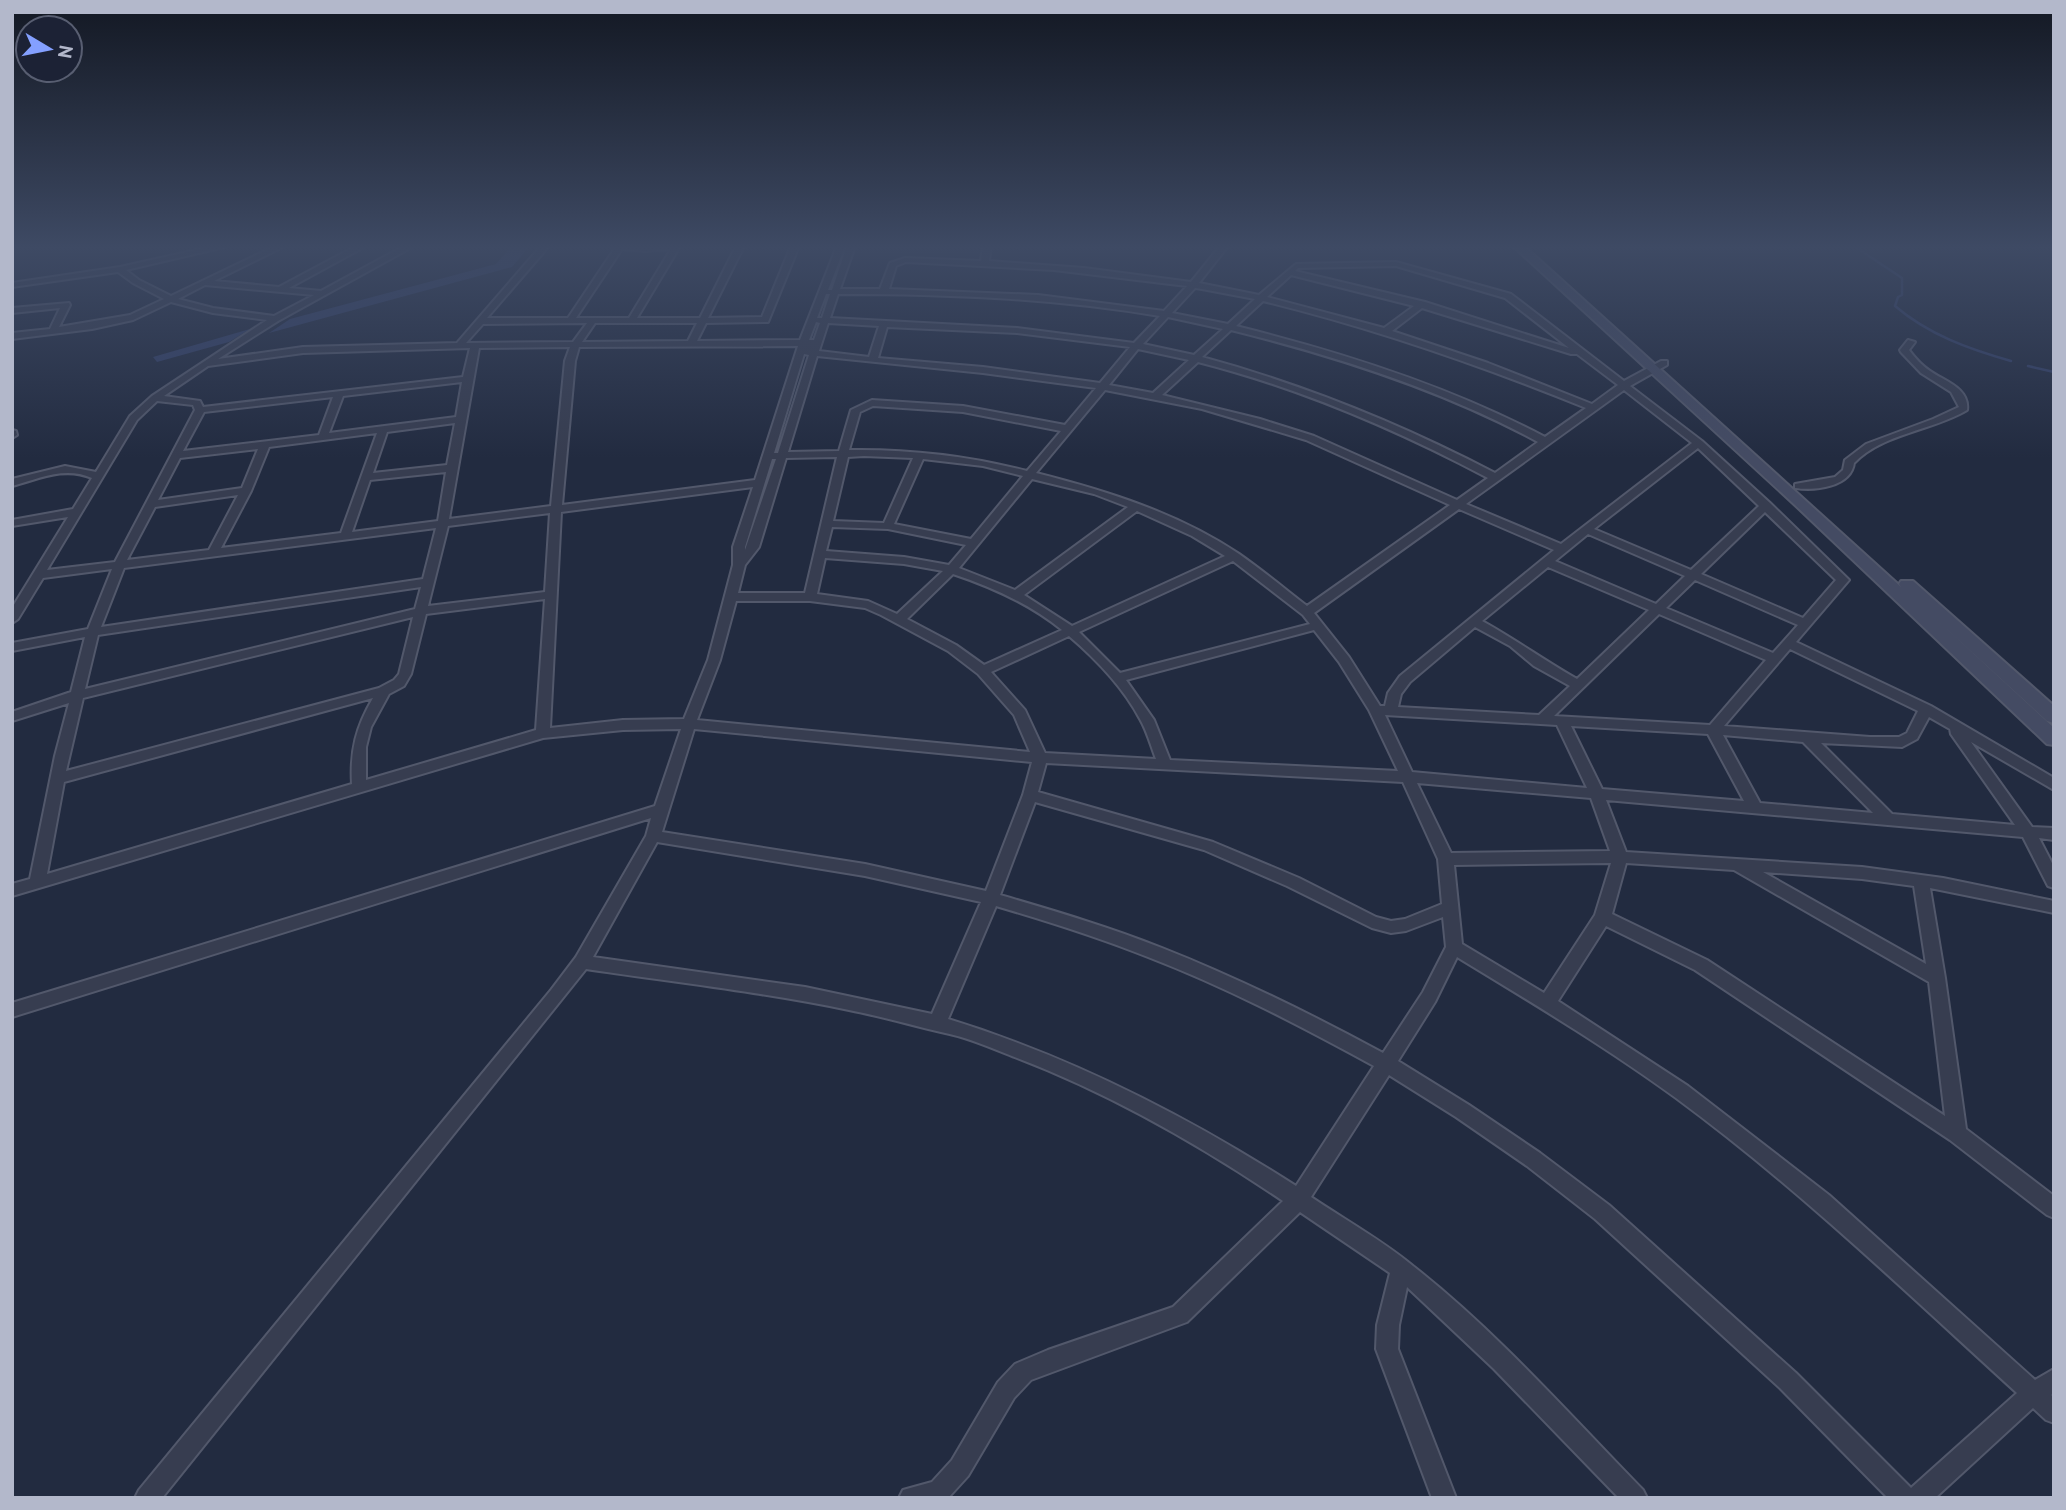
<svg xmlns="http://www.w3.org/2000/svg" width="2066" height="1510" font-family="'PT Sans',sans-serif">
<rect width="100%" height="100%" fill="#222b40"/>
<path fill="#334067" d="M512 246H530L512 267 269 333 290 319 496 264Z
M250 329 229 342 157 362 153 357Z"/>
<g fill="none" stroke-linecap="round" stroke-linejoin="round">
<path stroke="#334067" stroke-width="2.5" d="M1854 246 1902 278V295L1898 297 1895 306C1929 335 1969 349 2011 361
M2028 366 2054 372"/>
<defs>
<path id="minor" d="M214 246H229L126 270 139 280 171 296 275 246H285L214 281 279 287 356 246H366L289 288 321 291 404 246H414L278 321 218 359 303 347 457 343 541 246H549L487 318H568L615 248 613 246H683L679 248 637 318H700L736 246H744L708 318 762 317 791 246H799L768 322 706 323 697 341 800 340 837 246H845L828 290H832L847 246H855L840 289H880L890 263 905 258 981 261 983 246H991L989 261 1084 268 1191 282 1220 246H1228L1199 283 1259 295 1296 264 1396 262 1511 294 1624 381 1661 361H1667V365L1630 386 1702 441 1770 503 1849 580 1796 642 1931 706 2054 778V790L1971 742 2032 827 2054 828V840L2039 838 2054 867V888L2048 886 2023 837 1606 800 1626 852 1862 867 1943 878 2054 901V913L1930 888 1945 978 1966 1129 2054 1196V1218L2047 1215 1950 1140 1695 970 1606 926 1558 1001 1688 1086 1829 1195 2035 1380 2054 1369V1393L2051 1395 2054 1397V1423L2046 1420 2033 1408 1935 1498H1888L1780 1388 1595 1219 1527 1166 1456 1117 1389 1075 1311 1197C1345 1220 1382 1240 1413 1266 1497 1332 1569 1414 1643 1490L1647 1498H1619L1494 1369 1407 1287 1399 1325 1398 1349 1456 1498H1432L1376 1349 1377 1325 1390 1273 1300 1212 1187 1322 1031 1380 1014 1398 968 1476 948 1498H899L903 1490 932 1482 952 1460 998 1382 1015 1364 1048 1350 1173 1307 1283 1201C1200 1145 1111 1094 1017 1058 992 1048 967 1037 941 1032 911 1025 880 1016 849 1010 762 992 674 982 586 969L162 1498H135L139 1490 551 990 576 957 646 836 651 818 12 1017V1003L655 806 681 729 623 730 543 738 12 896V884L30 879 55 756 69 703 12 721V712L71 692 85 637 12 651V643L88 629 112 569 43 578 18 619 12 623V608L68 517 12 526V520L73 509 92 478C64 466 39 479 12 486V479L65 466 96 472 130 416 152 396 267 320 213 313 171 302 133 320 92 329 12 339V333L50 329 60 308 12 313V308L69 303 70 305 59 327 130 315 164 299 133 283 118 272 12 287V283L120 267ZM622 249 645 251 671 249 629 318H576ZM906 262 1054 270 1187 286 1164 311 1038 295 889 289 896 266ZM1396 266 1505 298 1569 348 1425 302 1295 271 1298 268ZM1291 275 1414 306 1384 328 1267 297ZM205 285 314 295 274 316 213 308 178 299ZM1195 288 1202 289 1255 299 1228 324 1172 313ZM826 294H830L822 318H817ZM838 294C946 294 1053 298 1160 316L1134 343 1017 328 830 318ZM1263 301C1374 328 1480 365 1586 408L1545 437C1449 386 1341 352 1236 326ZM1422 308 1571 354H1577L1618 385 1592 404 1488 363 1392 331ZM1168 317 1223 329 1194 355 1143 344ZM816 322 820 323 814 340H809ZM587 323 573 342 466 343 483 324ZM595 323H697L688 341 582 342ZM828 323 879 326 869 357 819 351ZM887 327 1017 333 1130 347 1100 383 983 367 878 358ZM1231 330C1336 356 1443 390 1538 442L1495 473C1401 424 1305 385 1202 357ZM798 346 755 480 562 505 575 361 579 347ZM570 347 565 361 551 506 449 519 479 348ZM470 348 463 377 203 407 200 401 164 396 208 366 303 353ZM1138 349 1189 360 1153 393 1109 385ZM804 354 809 355 778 453H774ZM817 356 983 373 1096 388 1065 425 963 406 872 400 851 410 839 451 788 452ZM1198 362C1300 388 1395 429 1488 478L1457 500 1314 436 1260 419 1162 395ZM462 382 456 417 329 433 343 396ZM1105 390 1202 409 1306 440 1450 505 1307 606C1285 589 1262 570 1239 554 1178 513 1107 491 1036 473ZM1624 390 1692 443 1561 544 1466 504ZM333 397 319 435 183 451 204 412ZM157 401 193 405 195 410 115 562 47 570 137 420ZM873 406 963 412 1061 431 1027 471C969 456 909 449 849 450L860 412ZM455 423 447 465 373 473 387 432ZM377 433 341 533 221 548 251 491 269 447ZM1698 448 1759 506 1691 570 1594 529ZM258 449 242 488 158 500 180 458ZM864 456 913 458 884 523 833 521 848 457ZM837 457 805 593H738L745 565 759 547 786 458ZM772 459H776L745 550V547ZM923 459 983 466 1023 476 971 539 894 524ZM446 472 438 521 352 532 370 480ZM1032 479 1094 494 1128 507 1015 590 959 568ZM753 487 733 547V565L708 660 684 719 623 720 550 728 561 512ZM238 495 209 550 127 560 155 507ZM1459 509 1554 550 1400 676 1388 693 1385 706H1380L1349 657 1314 613ZM1137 511 1192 536 1225 556 1072 626 1024 595ZM1765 512 1836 580 1803 618 1701 574ZM550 513 545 592 428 606 448 526ZM832 527 888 529 966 545 949 565 904 557 826 551ZM436 528 423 579 101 627 124 568ZM1588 534 1685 576 1656 604 1555 561ZM825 558 904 564 943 571 897 614 868 601 817 594ZM1233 561 1303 615 1310 624 1120 673 1079 632ZM1548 567 1649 610 1577 679C1545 661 1515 639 1482 621ZM953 574C992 587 1030 604 1062 630L984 665 956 645 907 619ZM1695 580 1798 625 1773 653 1666 608ZM421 587 415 609 85 689 98 635ZM545 599 536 730 366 780V747L371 727 389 694 404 686 411 674 426 614ZM736 601H810L865 608 881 615 948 651 978 674 1014 715 1030 752 697 720 720 660ZM1659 614 1766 660 1710 725 1554 716ZM413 617 399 674 394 680 379 688 66 771 83 698ZM1475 627 1510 646 1534 666 1570 686 1539 715 1398 707 1401 694 1410 682ZM1314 630 1339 662 1369 710 1398 771 1170 760 1154 720 1126 680ZM1069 636C1096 659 1123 687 1140 719 1147 731 1151 746 1156 759L1045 753 1025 710 991 672ZM1790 649 1918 711 1907 733 1899 737H1870L1724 726ZM373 698C356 727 350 751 352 784L47 874 64 782ZM1385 715 1557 725 1587 788 1412 772ZM1929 717 1950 729 1951 734 2015 825 1892 814 1821 743 1902 747 1917 739ZM1571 726 1708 734 1744 801 1602 789ZM694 729 1032 762 1023 795 986 891 865 864 662 832ZM1723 735 1803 742 1873 813 1760 803ZM1046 763 1403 782 1438 859 1442 904 1405 919 1391 921 1376 917 1299 878 1213 842 1038 792ZM1417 783 1591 798 1610 851 1451 853ZM1035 802 1204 850 1287 886 1372 928 1391 933 1406 931 1443 917 1446 947 1423 992 1383 1053C1311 1014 1238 978 1162 948 1109 927 1055 911 1000 895ZM657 842 865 876 981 902 932 1014 805 987 593 957ZM1611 863 1595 915 1544 993 1462 944 1454 865ZM1626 863 1734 870 1929 982 1945 1116 1707 960 1612 914ZM1763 872 1862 879 1914 886 1926 964ZM996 906C1047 921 1098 937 1148 957 1226 987 1301 1026 1374 1066L1296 1186C1187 1116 1072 1057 948 1019ZM1457 957C1531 1002 1606 1047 1676 1098 1797 1187 1906 1292 2017 1393L1911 1488 1796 1373 1609 1205 1540 1153 1469 1105 1398 1061 1435 1002Z
M1908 340 1915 342 1909 350C1915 358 1921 365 1930 371 1944 381 1970 388 1967 410 1932 431 1883 433 1854 463 1851 487 1815 491 1795 488V484L1835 477 1843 470 1845 460 1866 444 1933 419 1959 407 1951 392 1921 373 1901 352 1900 350Z
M12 430 16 431 17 435 12 438Z"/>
<path id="secondary" d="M1513 246H1524L1901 587 1899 584 1901 581H1913L2054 706V723L2047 721 1925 609 2054 728V745L2047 744 1794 504Z"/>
</defs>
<use href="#minor" stroke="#52586b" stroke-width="4"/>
<use href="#secondary" stroke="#52586b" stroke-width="4"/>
<use href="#minor" fill="#373d50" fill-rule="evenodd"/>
<use href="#secondary" fill="#444b63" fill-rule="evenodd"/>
</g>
<linearGradient id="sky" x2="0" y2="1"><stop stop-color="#131823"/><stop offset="0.54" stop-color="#3e4a64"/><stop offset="1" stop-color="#3e4a64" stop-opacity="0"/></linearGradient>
<rect width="2066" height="458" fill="url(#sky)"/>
<rect width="2066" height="1510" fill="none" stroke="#b3b8cb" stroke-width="28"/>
<g transform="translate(49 49) rotate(100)"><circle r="33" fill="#1c2235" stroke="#585e71" stroke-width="2"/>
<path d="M0-5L12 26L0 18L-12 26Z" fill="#84a0ff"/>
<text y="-10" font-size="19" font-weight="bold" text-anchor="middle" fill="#b3b8cb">N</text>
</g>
</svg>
